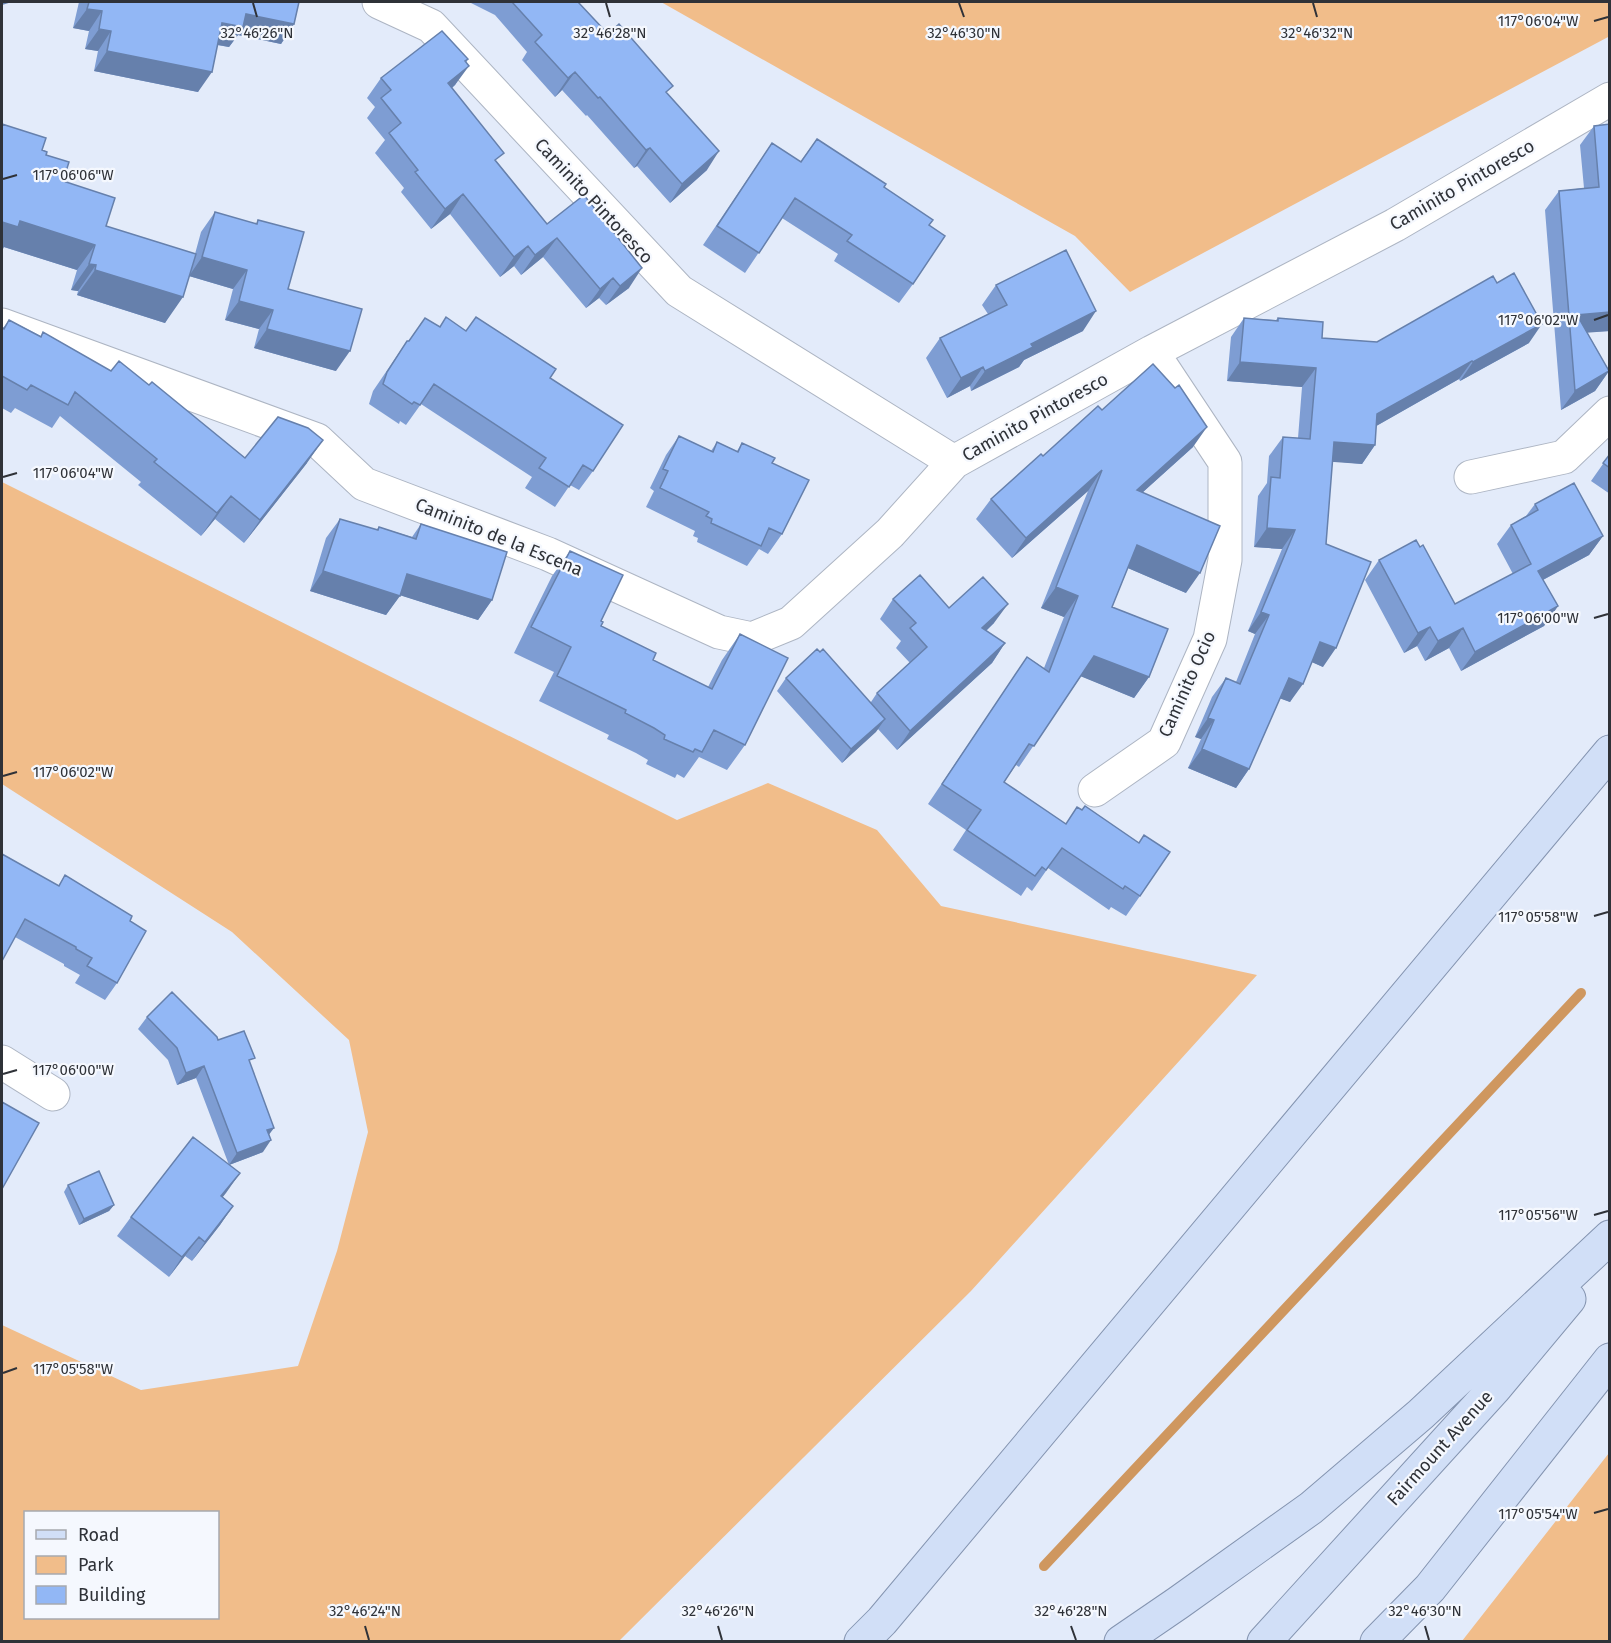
<svg xmlns="http://www.w3.org/2000/svg" width="1611" height="1643" font-family="'Fira Sans',sans-serif">
<rect width="100%" height="100%" fill="#e3ebfa"/>
<path fill="#f1bd8a" fill-rule="evenodd" d="M661 2H1609L1610 36 1130 292 1075 236Z
M2 482 677 820 768 783 877 830 941 906 1257 975 971 1291 619 1641H2V1325L141 1390 298 1366 337 1251 368 1132 349 1040 232 932 2 784ZM26 1512H218V1618H26Z
M1609 1453V1641H1462Z"/>
<g fill="none" stroke-linecap="round" stroke-linejoin="round">
<path stroke="#cf975f" stroke-width="10" d="M1044 1566 1581 993"/>
<defs>
<path id="street" d="M379 2 431 26 679 291 954 462
M2 325 317 440 364 484 548 554 719 632 752 639 791 623 890 533 954 462 1152 352 1395 225 1610 99
M1471 477 1564 457 1610 413
M1095 790 1164 742 1210 639 1225 560V462L1152 352
M2 1062 53 1094"/>
<path id="primary" d="M861 1642 882 1621 1610 752
M1121 1642 1178 1603 1311 1508 1421 1414 1610 1237
M1264 1642 1494 1389 1569 1299
M1377 1642 1430 1588 1610 1360"/>
</defs>
<use href="#street" stroke="#adb5c3" stroke-width="35"/>
<use href="#primary" stroke="#8494b0" stroke-width="35"/>
<use href="#street" stroke="#fff" stroke-width="33"/>
<use href="#primary" stroke="#d1dff7" stroke-width="33"/>
</g>
<path fill="#7e9dd3" d="M79 2H299L294 24 281 44 238 35 229 47 217 45 198 92 94 71 98 51 85 49 89 31 73 28Z
M469 2H578L608 34 668 94 707 170 670 203 637 166 634 168 587 115 586 116 562 90 555 97 522 60 527 52 495 15Z
M468 59 455 85 452 88 497 162 547 224 629 288 606 305 599 298 586 308 543 257 521 275 514 266 500 277 450 214 431 229 401 192 404 188 375 153 385 140 367 118 375 107 367 98 381 78Z
M1610 124V331L1587 332 1609 371 1595 391 1561 410 1545 210 1559 191 1584 188 1580 145 1594 126Z
M817 139 884 187 929 225 913 284 899 303 834 261 838 254 782 218 745 273 703 245 772 143 800 162Z
M42 150 63 181 106 226 195 254 201 232 215 212 256 224 258 220 288 289 336 371 254 348 259 329 225 320 233 289 189 276 165 323 77 295 78 291 71 290 77 270 4 247Z
M996 285 1083 331 1024 360 1019 367 971 391 970 386 947 398 926 358 940 338 988 314 982 305Z
M425 318 440 327 466 330 550 378 593 471 579 490 570 485 555 507 525 488 532 477 421 404 406 425 400 421 399 424 369 404 373 391 407 341H409Z
M1244 318 1276 320 1278 318 1322 338 1377 342 1529 343 1460 381 1459 379 1376 426 1375 445 1362 464 1332 461 1326 544 1323 667 1312 662 1290 702 1280 698 1249 769 1236 788 1188 768 1201 739 1195 737 1212 697 1226 678 1236 682 1255 634 1248 631 1282 549 1254 547 1258 496 1267 483 1269 456 1283 437 1298 438 1302 387 1227 381 1231 337Z
M9 320 41 336 43 332 111 371 149 385 245 458 307 463 244 543 215 519 201 536 138 485 141 482 60 416 52 428 15 408 11 413 2 408V327L3 328Z
M1102 410 1193 447 1143 492 1186 593 1128 568 1112 607 1149 677 1134 698 1081 676 1019 767 1016 765 1004 782 1140 896 1126 916 1111 907 1109 910 1048 868 1032 891 1027 887 1021 896 953 850 966 830 928 804 1027 657 1044 668 1064 617 1041 608 1088 491 1012 558 976 519 991 499 1043 456Z
M679 436 711 451 717 442 737 451 742 443 772 463 782 534 768 554 759 549 747 566 697 542 698 538 693 536 695 531 646 507 654 491 650 488 666 455Z
M1610 454V494L1591 481Z
M1535 504 1603 536 1589 555 1543 580 1558 606 1544 626 1461 671 1449 648 1425 661 1417 646 1404 653 1365 580 1379 560 1420 547 1455 604 1513 574 1497 544 1511 525 1526 516Z
M340 519 376 530 379 527 412 537 421 524 492 600 478 620 400 595 386 615 310 591 326 538Z
M570 551 601 621V626L653 660 708 687 722 660 740 634 745 745 727 770 699 757 684 778 677 774 675 778 646 764 648 760 636 753 607 739 609 735 539 701 554 672 514 653 552 576Z
M893 599 949 608 994 623 986 631 1005 643 992 663 897 750 878 729 842 763 777 691 786 678 871 702 877 693 910 663 896 648 901 641 880 619Z
M2 854 58 886 65 875 130 921 117 983 105 1000 75 983 80 975 64 966V964L15 937Z
M147 1017 218 1040 250 1064 263 1152 229 1165 196 1078 177 1085 168 1060 138 1029Z
M68 1185 114 1205 109 1211 79 1225 64 1192Z
M223 1197 233 1206 220 1225 192 1261 185 1256 169 1277 117 1236 131 1217Z"/>
<path fill="#6680ac" d="M2 2H12L2 5Z
M87 9 102 11 89 31 73 28Z
M246 14 294 24 281 44 238 35 229 47 208 43 222 23Z
M99 29 111 31 98 51 85 49Z
M107 51 212 72 198 92 94 71Z
M468 59 455 77 469 66 455 85 434 102 448 83Z
M575 72 562 90 555 97 568 78Z
M650 148 637 166 634 168 646 150Z
M719 151 707 170 670 203 682 184Z
M463 194 450 214 431 229 445 209Z
M20 221 95 245 77 270 4 247 2 251V222Z
M557 238 543 257 521 275 535 255Z
M528 246 514 266 500 277 514 257Z
M202 257 247 270 233 289 189 276Z
M89 264 96 265 78 291 71 290Z
M642 268 629 288 606 305 620 286Z
M95 270 183 297 165 323 77 295Z
M613 278 599 298 586 308 600 289Z
M239 301 273 310 259 329 225 320Z
M1096 311 1083 331 1024 360 1019 367 971 391 985 371 1031 344Z
M1610 312V331L1570 334 1577 315Z
M1542 324 1529 343 1460 381 1473 362Z
M267 329 350 351 336 371 254 348Z
M1472 361 1459 379 1364 433 1377 414Z
M1240 362 1316 368 1302 387 1227 381Z
M983 367 970 386 947 398 961 378Z
M1609 371 1595 391 1561 410 1575 391Z
M1207 427 1193 447 1123 510 1137 490Z
M323 440 307 463 244 543 260 520Z
M1334 442 1375 445 1362 464 1320 461Z
M1102 470 1088 491 1012 558 1026 538Z
M231 496 215 519 201 536 217 513Z
M1267 528 1295 530 1282 549 1254 547Z
M1603 536 1589 555 1524 590 1538 571Z
M1137 545 1200 573 1186 593 1123 566Z
M323 571 400 596 386 615 310 591Z
M407 574 492 600 478 620 393 593Z
M1056 587 1078 596 1064 617 1041 608Z
M1008 604 994 623 969 647 982 628Z
M1558 606 1544 626 1461 671 1475 652Z
M1261 612 1269 615 1255 634 1248 631Z
M1430 627 1417 646 1404 653 1418 633Z
M1463 628 1449 648 1425 661 1438 641Z
M1320 642 1336 648 1323 667 1307 660Z
M1005 643 992 663 897 750 910 731Z
M1094 656 1149 677 1134 698 1080 676Z
M1289 678 1303 684 1290 702 1276 697Z
M1208 718 1214 720 1201 739 1195 737Z
M885 719 876 732 842 763 851 749Z
M1202 749 1249 769 1236 788 1188 768Z
M204 1066 196 1078 177 1085 186 1073Z
M274 1128 265 1140 267 1130Z
M271 1140 263 1152 229 1165 237 1153Z
M240 1173 226 1193 208 1216 221 1196Z
M114 1205 109 1211 79 1225 84 1219Z
M233 1206 220 1225 192 1261 205 1242Z
M199 1237 185 1256 169 1277 182 1257Z"/>
<path fill="#92b7f5" stroke="#6680ac" stroke-width="1.5" d="M89 2H299L294 24 246 14 243 27 222 23 212 72 107 51 111 31 99 29 102 11 87 9Z
M512 2H578L608 34 619 24 673 86 666 92 719 151 682 184 650 148 646 150 600 97 598 98 575 72 568 78 535 42 542 35Z
M442 31 468 59 465 61 469 66 448 83 504 153 495 160 547 224 584 195 642 268 620 286 613 278 600 289 557 238 535 255 528 246 514 257 463 194 445 209 415 172 418 170 389 133 401 123 381 98 391 90 381 78Z
M2 124 46 138 42 150 47 152 46 155 69 162 63 181 115 198 106 226 196 254 183 297 95 270 96 265 89 264 95 245 20 221 18 227 2 222Z
M1610 124V312L1577 315 1609 371 1575 391 1559 191 1599 187 1594 126Z
M817 139 886 184 884 187 933 220 929 225 945 236 913 284 847 241 852 235 795 198 759 253 717 226 772 143 801 162Z
M215 212 257 224 258 220 304 232 288 289 362 309 350 351 267 329 273 310 239 301 247 270 202 257Z
M1066 250 1096 311 1031 344 1033 347 985 371 983 367 961 378 940 338 1007 305 996 285Z
M1514 273 1542 324 1473 362 1472 361 1377 414 1375 445 1334 442 1326 544 1371 562 1336 648 1320 642 1303 684 1289 678 1249 769 1202 749 1214 720 1208 718 1226 678 1240 684 1269 615 1261 612 1295 530 1267 528 1271 477 1280 478 1283 437 1310 439 1316 368 1240 362 1244 318 1278 321V318L1323 322 1322 338 1377 342 1493 276 1497 283Z
M446 317 466 331 476 317 556 369 550 378 623 425 593 471 583 465 569 487 539 468 546 458 434 384 420 405 414 402 412 404 383 384 387 372 407 341H409L425 318 440 327Z
M9 320 41 337 43 332 111 371 119 361 149 385 152 382 245 458 278 417 308 428 323 440 260 520 231 496 217 513 154 462 157 459 75 392 68 405 31 385 27 390 2 376V327L4 329Z
M1153 364 1175 388 1179 385 1207 427 1137 490 1220 526 1200 573 1137 545 1112 607 1168 629 1149 677 1094 656 1034 746 1029 744 1004 782 1066 824 1077 807 1082 810 1085 806 1139 843 1144 835 1170 852 1140 896 1125 886 1123 889 1062 848 1046 870 1042 867 1035 876 967 830 981 810 942 784 1027 657 1049 672 1078 596 1056 587 1102 470 1026 538 991 499 1041 454 1043 456 1098 406 1102 410Z
M679 436 713 452 717 442 738 452 742 443 775 458 772 463 809 480 782 534 769 528 761 546 711 523 712 519 706 516 709 512 660 488 668 471 663 469Z
M1610 454V468L1603 463Z
M1574 483 1603 536 1538 571 1558 606 1475 652 1463 628 1438 641 1430 627 1418 633 1379 560 1416 540 1420 547 1423 545 1455 604 1531 564 1511 525 1538 510 1535 504Z
M340 519 378 530 379 527 416 539 421 524 507 552 492 600 407 574 400 596 323 571Z
M570 551 623 575 601 621 603 622 601 626 656 653 653 660 712 689 740 634 788 658 745 745 714 730 702 752 695 749 693 752 664 739 665 735 654 728 625 713 626 710 557 676 571 647 531 627Z
M920 575 949 608 983 577 1008 604 982 628 1005 643 910 731 877 693 927 647 910 628 916 623 893 599Z
M817 649 820 652 823 649 885 719 851 749 786 678Z
M2 854 59 886 65 875 132 916 130 921 146 931 117 983 87 966 92 958 76 949V947L25 919 2 961Z
M172 992 217 1037 218 1040 244 1031 255 1058 249 1060 274 1128 267 1130 271 1140 237 1153 204 1066 186 1073 177 1048 147 1017Z
M2 1102 39 1123 2 1189Z
M193 1137 240 1173 221 1196 233 1206 205 1242 199 1237 182 1257 131 1217Z
M99 1171 114 1205 84 1219 68 1185Z"/>
<path fill="none" stroke="#2f3238" stroke-width="2" d="M253 3 257 17M606 3 610 17M959 3 964 17M1313 3 1317 17M1594 21 1608 17M3 179 17 175M1594 320 1608 315M3 477 17 473M1594 618 1608 614M3 776 17 772M1594 916 1608 912M3 1074 17 1070M1594 1215 1608 1211M3 1373 17 1368M1594 1513 1608 1509M365 1626 369 1640M718 1626 722 1640M1071 1626 1076 1640M1425 1626 1429 1640"/>
<g text-anchor="middle" dominant-baseline="central" stroke-width="4.5" stroke-linejoin="round" paint-order="stroke">
<g font-size="18" fill="#2f3238" stroke="#f5f8fe">
<text transform="translate(1462 185) rotate(-30)">Caminito Pintoresco</text>
<text transform="translate(594 201) rotate(47)">Caminito Pintoresco</text>
<text transform="translate(1035 417) rotate(-29)">Caminito Pintoresco</text>
<text transform="translate(499 537) rotate(22)">Caminito de la Escena</text>
<text transform="translate(1187 684) rotate(-66)">Caminito Ocio</text>
<text transform="translate(1440 1448) rotate(-48)">Fairmount Avenue</text>
</g>
</g>
<g font-size="15" text-anchor="middle" fill="#2f3238" stroke="#f5f8fe" stroke-width="4.5" stroke-linejoin="round" paint-order="stroke">
<text x="1538" y="26">117°06'04"W</text>
<text x="257" y="38">32°46'26"N</text>
<text x="610" y="38">32°46'28"N</text>
<text x="964" y="38">32°46'30"N</text>
<text x="1317" y="38">32°46'32"N</text>
<text x="73" y="180">117°06'06"W</text>
<text x="1538" y="325">117°06'02"W</text>
<text x="73" y="478">117°06'04"W</text>
<text x="1538" y="623">117°06'00"W</text>
<text x="73" y="777">117°06'02"W</text>
<text x="1538" y="922">117°05'58"W</text>
<text x="73" y="1075">117°06'00"W</text>
<text x="1538" y="1220">117°05'56"W</text>
<text x="73" y="1374">117°05'58"W</text>
<text x="1538" y="1519">117°05'54"W</text>
<text x="365" y="1616">32°46'24"N</text>
<text x="718" y="1616">32°46'26"N</text>
<text x="1071" y="1616">32°46'28"N</text>
<text x="1425" y="1616">32°46'30"N</text>
</g>
<rect width="1611" height="1643" fill="none" stroke="#2f3238" stroke-width="6"/>
<rect x="24" y="1511" width="195" height="108" fill="#f5f8fe" stroke="#a6a9af" stroke-width="1.5"/>
<rect x="36" y="1530" width="30" height="9" fill="#d1dff7" stroke="#a6a9af" stroke-width="1.5"/>
<text x="78" y="1541" font-size="18" fill="#2f3238">Road</text>
<rect x="36" y="1556" width="30" height="18" fill="#f1bd8a" stroke="#a6a9af" stroke-width="1.5"/>
<text x="78" y="1571" font-size="18" fill="#2f3238">Park</text>
<rect x="36" y="1586" width="30" height="18" fill="#92b7f5" stroke="#a6a9af" stroke-width="1.5"/>
<text x="78" y="1601" font-size="18" fill="#2f3238">Building</text>
</svg>
